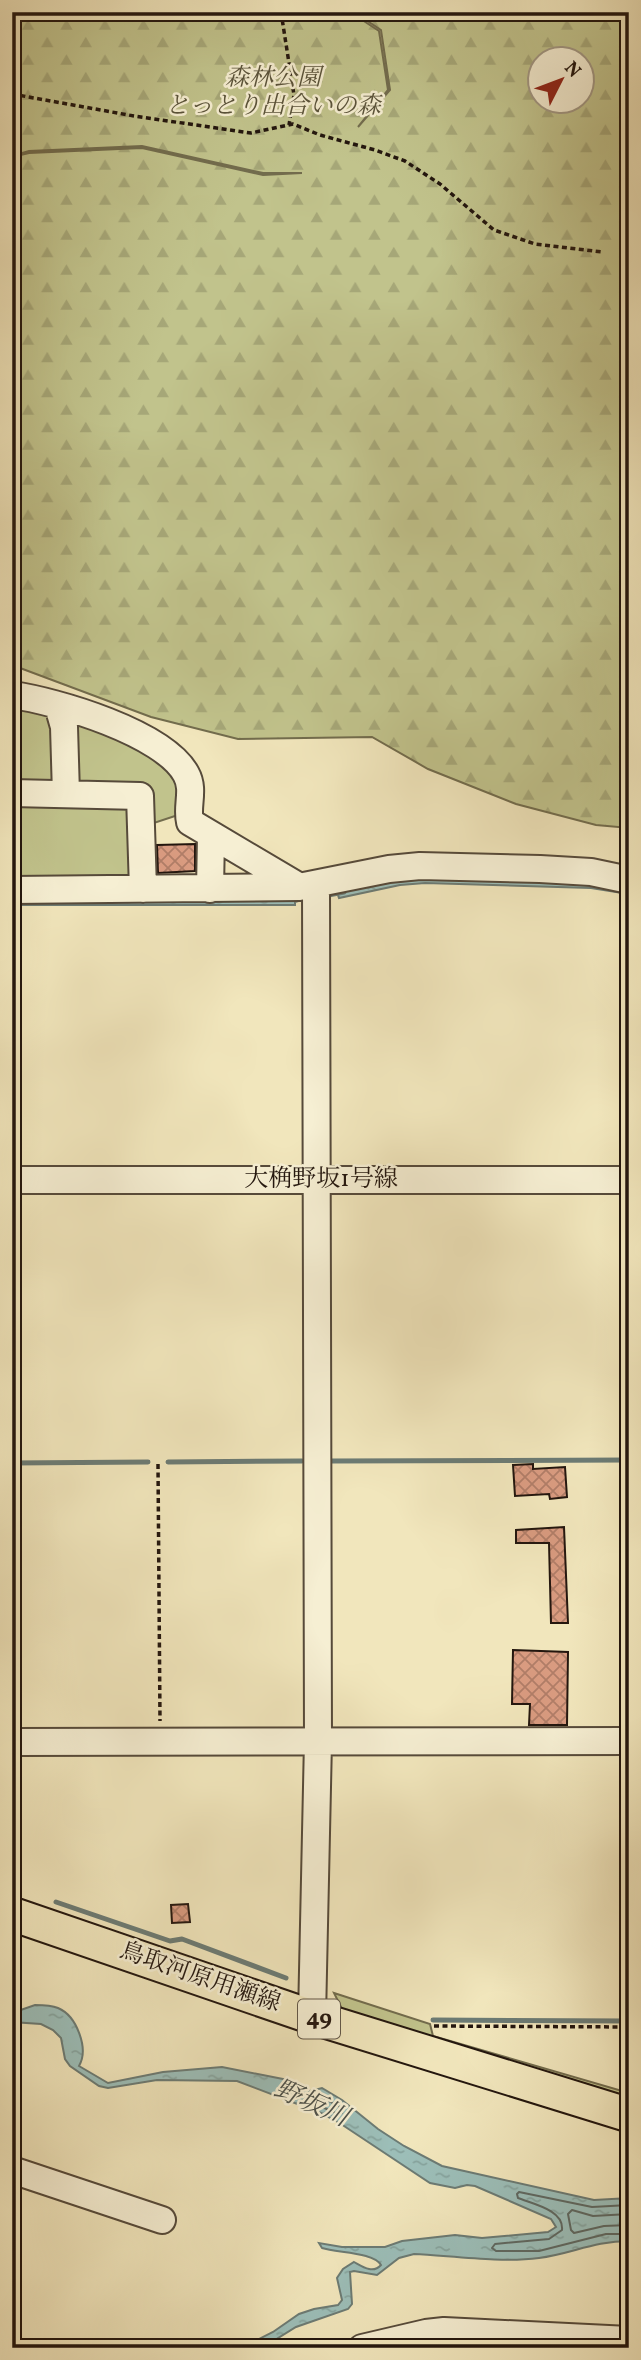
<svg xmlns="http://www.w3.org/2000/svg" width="641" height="2360" font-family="Vollkorn,'Noto Serif JP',serif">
<defs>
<pattern id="forest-firs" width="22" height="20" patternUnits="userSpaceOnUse" patternTransform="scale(1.75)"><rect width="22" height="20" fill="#c1c38c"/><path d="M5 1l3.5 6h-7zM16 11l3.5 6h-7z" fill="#a6a778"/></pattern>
<pattern id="water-ripples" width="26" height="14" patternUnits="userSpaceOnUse" patternTransform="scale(1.75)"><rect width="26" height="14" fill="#9cbeb8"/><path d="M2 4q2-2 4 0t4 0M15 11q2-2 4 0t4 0" fill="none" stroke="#86a39d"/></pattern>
<pattern id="building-cross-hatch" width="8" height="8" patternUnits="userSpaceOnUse" patternTransform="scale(1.75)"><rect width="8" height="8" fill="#d99b80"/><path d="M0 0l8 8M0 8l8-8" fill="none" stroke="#b07d67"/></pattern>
</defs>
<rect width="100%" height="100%" fill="#f1e6bc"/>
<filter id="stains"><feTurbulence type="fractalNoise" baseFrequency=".00286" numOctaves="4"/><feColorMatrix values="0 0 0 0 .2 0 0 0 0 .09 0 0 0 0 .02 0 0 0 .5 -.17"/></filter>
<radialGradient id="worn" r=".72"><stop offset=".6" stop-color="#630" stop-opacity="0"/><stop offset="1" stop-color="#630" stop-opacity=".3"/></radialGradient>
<path fill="#c1c38c" stroke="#726c4d" stroke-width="2" d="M12 699 49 708 61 788 12 785Z
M69 715 172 765 184 813 148 825 147 800 70 790Z
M12 798 130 802 135 885H12Z
M334 1993 430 2024 433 2036 629 2093V2100L342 2009Z"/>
<path fill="url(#forest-firs)" stroke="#726c4d" stroke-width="2" fill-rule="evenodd" d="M12 12H350L379 31 388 90 358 127 390 90 381 30 354 12H629V828L596 825 516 804 428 769 372 737 238 739 151 717 12 665V157L29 153 142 148 263 175 302 173H263L142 146 29 151 12 156ZM540 60H582V102H540Z"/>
<path fill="url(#water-ripples)" stroke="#6c7b74" stroke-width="2" d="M401 877 590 881 629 889V894L591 888 425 883 400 885 339 898 337 892Z
M301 897 302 900 295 902V905H12V900Z
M35 2005C42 2005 51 2005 58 2008 77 2016 89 2049 79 2066L108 2083 163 2072 222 2067 288 2080 310 2091 322 2088 342 2100 378 2129 404 2146 442 2166 594 2200 629 2198V2241C594 2241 571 2254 539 2258 502 2263 452 2256 414 2254L399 2258 377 2275 354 2271 350 2272 352 2304 348 2309 296 2327 262 2348H241L273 2332 299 2314 314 2309 338 2305 342 2300 337 2278 343 2269 354 2262C363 2267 373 2274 381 2265 374 2252 337 2253 322 2248L319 2243 342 2247H385L402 2241 455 2235 482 2238 548 2232 556 2227 551 2219 475 2186 467 2185 455 2188 430 2183 338 2122 321 2113 237 2081 157 2080 108 2088 99 2086 70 2066 65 2059 61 2038 53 2030 41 2024 12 2022V2013Z"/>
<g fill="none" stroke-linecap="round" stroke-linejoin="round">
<path stroke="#606a63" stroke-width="2" d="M320 2096 343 2109 342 2113 338 2114 313 2103V2098Z
M629 2205 592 2207 519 2192 517 2194 518 2198C533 2204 564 2210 562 2230L549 2239 495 2244 492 2248 496 2251H539L606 2234H629
M629 2214 593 2216 572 2210 568 2214 571 2230 574 2233 604 2226 629 2225"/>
<path stroke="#6c7b74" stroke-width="5" d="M323 896 344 892
M332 1461 629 1460
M168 1462 302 1461
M12 1463 148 1462
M56 1902 170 1941 182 1939 286 1978
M433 2020 629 2021"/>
</g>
<path fill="url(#building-cross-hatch)" stroke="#23160e" stroke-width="2" d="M195 844V871L158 873 157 845Z
M533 1464V1469L565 1467 567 1497 550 1499 549 1494 515 1496 513 1465Z
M564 1527 568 1623H551L549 1543H516V1530Z
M513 1650 568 1652 567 1725H529L530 1704H512Z
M188 1904 190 1922 172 1923 171 1905Z"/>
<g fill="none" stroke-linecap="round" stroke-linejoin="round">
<defs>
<path id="minor" d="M12 695C56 701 164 733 186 774 195 790 186 806 190 822L298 886
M58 706 64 727 66 794
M12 793 140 796 143 889
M210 889 211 836
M12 890 299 887 389 869 420 866 540 869 591 872 629 880
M12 1180H629
M12 1742 629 1741
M312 2017 318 1741 316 885
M12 2170 162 2220
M362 2348 426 2333 444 2331 629 2340"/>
<path id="major" d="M12 1914 312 2017 629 2115"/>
</defs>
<use href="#minor" stroke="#564a3a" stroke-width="30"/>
<use href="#major" stroke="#23160e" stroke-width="37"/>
<path stroke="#23160e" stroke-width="3.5" stroke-dasharray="5 3.5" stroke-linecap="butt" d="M281 12 294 95 289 125
M12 94 134 116 251 133 293 124 320 135 375 150 405 161 440 184 494 230 535 244 602 252
M158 1464 160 1721
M434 2026 629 2027"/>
<use href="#minor" stroke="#f6efd3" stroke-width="26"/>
<use href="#major" stroke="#f1e6bc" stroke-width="33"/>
</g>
<g text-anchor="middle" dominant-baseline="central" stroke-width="5" stroke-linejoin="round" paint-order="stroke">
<rect fill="#f6efd3" stroke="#625749" stroke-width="2" x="298" y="1999.5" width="42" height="39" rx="5"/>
<g font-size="23" font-weight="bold" fill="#23160e">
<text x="319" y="2019">49</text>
</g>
<g font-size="24" font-style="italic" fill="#5a533a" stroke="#f6efd3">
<text x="273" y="79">森林公園<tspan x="273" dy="28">とっとり出合いの森</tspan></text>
</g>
<g font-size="24" fill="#23160e" stroke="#f6efd3">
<text x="321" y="1180">大桷野坂1号線</text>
<text transform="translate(200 1978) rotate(19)">鳥取河原用瀬線</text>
</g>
<g font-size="26" font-style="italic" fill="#4d514a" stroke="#f6efd3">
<text transform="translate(311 2104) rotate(24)">野坂川</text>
</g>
</g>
<rect width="641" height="2360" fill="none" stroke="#f1e6bc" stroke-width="42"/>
<rect x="14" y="14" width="613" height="2332" fill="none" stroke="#23160e" stroke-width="3.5"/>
<rect x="21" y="21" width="599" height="2318" fill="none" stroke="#23160e" stroke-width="2"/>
<g transform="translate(561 80) rotate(48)"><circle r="33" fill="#f6efd3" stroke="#a29884" stroke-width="2"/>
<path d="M0-5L12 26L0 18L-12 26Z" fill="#8f2418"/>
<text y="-10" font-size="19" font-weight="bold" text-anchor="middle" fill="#23160e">N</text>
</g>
<rect width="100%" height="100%" filter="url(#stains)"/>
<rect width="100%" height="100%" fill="url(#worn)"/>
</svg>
